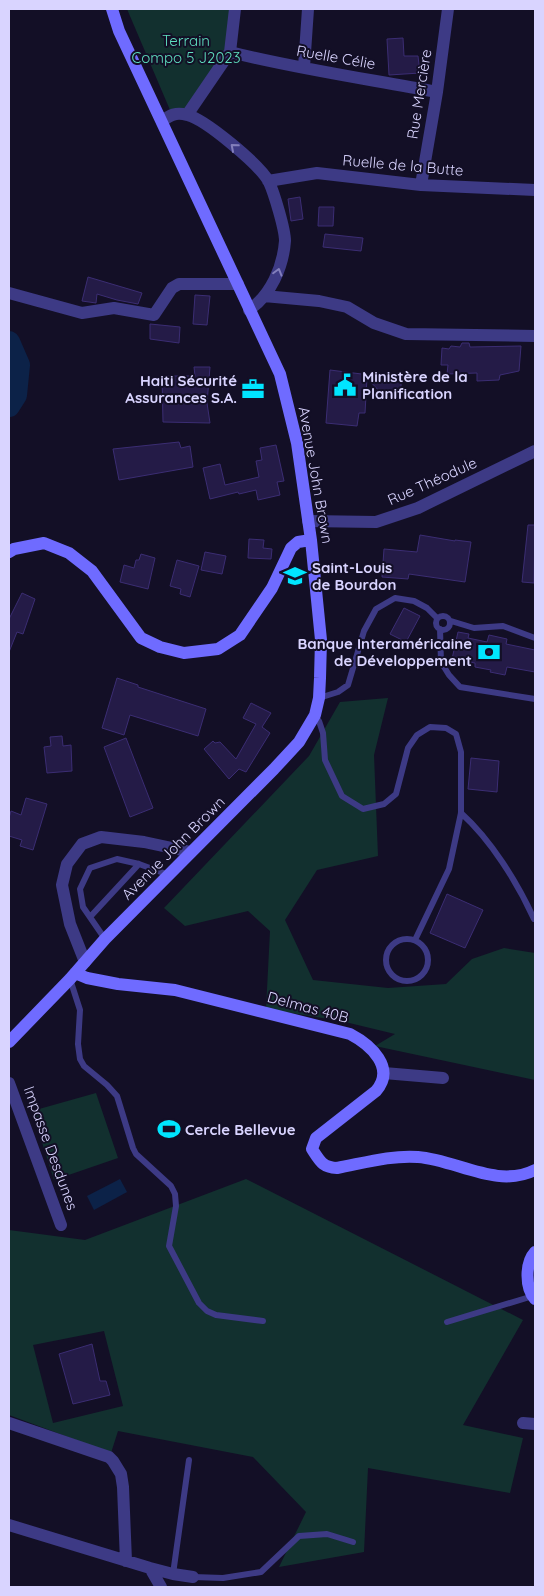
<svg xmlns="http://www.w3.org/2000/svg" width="544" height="1596" font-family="Quicksand,sans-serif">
<rect width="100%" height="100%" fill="#130f26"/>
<path fill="#12302f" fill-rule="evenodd" d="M127 9H234L230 52 195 109 170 110Z
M388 698 374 755 378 856 317 870 285 920 313 980 388 988 446 984 472 959 504 948 535 953V1080L375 1046 395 1034 341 1021 266 1009 270 931 248 911 185 926 164 908 309 756 340 702Z
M96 1093 118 1158 54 1180 32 1111Z
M246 1179 523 1320 463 1425 523 1438 510 1493 368 1468 364 1552 279 1567 306 1512 253 1457 118 1431 111 1453 9 1415V1230L85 1240ZM104 1331 123 1406 53 1423 33 1345Z"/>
<path fill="#0c2248" d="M120 1179 127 1192 94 1210 87 1196Z"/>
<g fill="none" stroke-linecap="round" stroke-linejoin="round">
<path stroke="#0c2248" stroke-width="22" d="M9 342 19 365 16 395 9 406"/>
</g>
<path fill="#241b47" stroke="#3b2d73" d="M403 38 404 56H418L420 73 389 75 387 39Z
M300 197 303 219 291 221 288 199Z
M319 207H334L333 226H318Z
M325 234 363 238 361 251 323 247Z
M88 277 142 293 138 304 117 300 97 294 96 303 82 301Z
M195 295 210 296 207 325 193 324Z
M150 324 180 327 179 343 150 339Z
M462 343H469L470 347 521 346 519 371 500 375 499 380 477 381V373L447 374 448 365H441L442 348 449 349 451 346 460 347Z
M194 367H210L207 403 210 423 163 422 162 376H195Z
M330 370 401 379V397L382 394 367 378 365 413H359L357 426 326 423Z
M179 442 181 448 190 446 193 467 119 480 113 449Z
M276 445 284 481 277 482 280 495 258 500 256 490 239 494 238 492 210 499 203 468 220 464 225 485 259 477 256 461 262 460 260 448Z
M528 525H535L534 583 522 582Z
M420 535 455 541V540L471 542 465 582 409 574 408 579 382 577 384 549 417 552Z
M249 539 264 540 263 548 272 549 271 559 248 558Z
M205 552 226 556 222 574 201 570Z
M141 554 155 558 148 589 120 582 124 565 134 568 136 560H139Z
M177 560 199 566 190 597 180 594 181 589 170 586Z
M22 593 35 599 23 634 17 632 9 652V619Z
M404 608 420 616 406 642 390 634Z
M458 632 469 634 468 638 487 642 489 635 507 639 506 644 535 650V672L507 667 505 675 490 672 491 670 475 667V663L452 659Z
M117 678 138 685V687L206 709 198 736 130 715 124 735 102 728Z
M251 703 271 713 262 727 270 733 246 772 239 769 229 779 204 749 213 741 215 743 220 742 236 759 256 724 243 718Z
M62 736 63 746 71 745 72 771 47 773 44 747 51 746 50 737Z
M126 738 153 808 130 817 104 747Z
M471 758 499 761 497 792 468 789Z
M26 798 47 804 33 850 20 846 22 840 9 836V818L11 811 21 815Z
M447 894 483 910 465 948 430 933Z
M92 1344 100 1381H106L110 1395 73 1404 59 1354Z"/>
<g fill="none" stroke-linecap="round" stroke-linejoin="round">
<path stroke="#3d3a85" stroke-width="6" d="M436 623a7 7 0 1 1 14 0a7 7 0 1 1-14 0Z
M451 621 474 628 503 626 535 638
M440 629 441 662 449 675 460 687 535 699
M319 698 338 692 348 685 364 631 376 609 395 598 414 601 427 608 437 618
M315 716 319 721 323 733 325 760 342 796 363 809 384 804 396 794 408 748 417 735 430 727 446 728 456 734 461 752V813L449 869 415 940
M461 813C491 840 517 882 534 919
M90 917 139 864
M386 960a21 21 0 1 1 42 0a21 21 0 1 1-42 0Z
M105 939 83 907 80 889 90 868 117 859 139 864 169 875
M70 979 80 1010 78 1044 80 1059 84 1066 107 1085 117 1096 133 1148 136 1154 171 1186 175 1194 176 1206 169 1246 199 1303 207 1311 216 1315 263 1321
M447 1322 533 1296
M173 1574 189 1460
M193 1577 223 1578 261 1572 299 1536 327 1534 353 1542"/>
<path stroke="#3d3a85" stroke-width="12" d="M230 52C298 69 368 79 437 92
M304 67 308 9
M187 115 230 52 235 9
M162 121C170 115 176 112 187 115 205 119 260 165 269 182 274 193 285 229 285 241 283 267 271 295 249 310
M268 181 317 173 421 185 535 190
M421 185 437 92 448 9
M9 293 82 313 114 308 154 315 172 288 179 284H238
M264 296 319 301 347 307 374 323 406 334 535 336
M308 521 376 522 418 508 535 451
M85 962 70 924 62 885 67 864 82 844 101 837 144 842 191 852
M384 1073 443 1078
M9 1083 61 1225
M9 1423 100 1454 109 1457 113 1461 121 1474 123 1487 126 1561
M523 1423 535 1424
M9 1525 150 1568 173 1574 193 1577
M150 1568 161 1587"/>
<path stroke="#6f6bff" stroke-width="12" d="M9 552 14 549 44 543 69 553 92 571 141 638 160 647 184 653 218 649 240 635 272 588 291 548 298 542 311 540
M75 973 87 978 118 984 175 990 350 1034C371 1045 396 1068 376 1091L316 1138 312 1149C320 1161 322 1167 337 1168 364 1163 391 1155 418 1157 457 1160 497 1189 535 1170
M9 1042 70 979 105 939 274 769 299 742 315 715 319 698 320 678 321 640 311 540 297 443 280 374 119 31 112 9
M535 1252C525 1263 525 1288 535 1299"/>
</g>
<defs><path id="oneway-chevron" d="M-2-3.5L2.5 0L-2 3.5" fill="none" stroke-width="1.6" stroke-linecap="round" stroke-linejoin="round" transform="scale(1.25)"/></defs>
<g stroke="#837fbc">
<use href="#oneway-chevron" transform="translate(234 147) rotate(-139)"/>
<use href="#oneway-chevron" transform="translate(278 272) rotate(-74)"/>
</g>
<defs>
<symbol id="civic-bare" viewBox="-9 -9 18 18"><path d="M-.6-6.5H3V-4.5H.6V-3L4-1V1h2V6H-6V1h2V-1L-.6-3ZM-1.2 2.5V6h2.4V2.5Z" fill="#00e5ff" stroke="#130f26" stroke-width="2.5" paint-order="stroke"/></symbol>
<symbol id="office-bare" viewBox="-9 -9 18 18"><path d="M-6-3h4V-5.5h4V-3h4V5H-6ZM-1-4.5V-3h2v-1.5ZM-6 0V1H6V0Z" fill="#00e5ff" stroke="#130f26" stroke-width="2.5" paint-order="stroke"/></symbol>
<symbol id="school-bare" viewBox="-9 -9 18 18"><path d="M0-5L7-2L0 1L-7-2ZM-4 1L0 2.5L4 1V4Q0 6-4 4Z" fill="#00e5ff" stroke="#130f26" stroke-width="2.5" paint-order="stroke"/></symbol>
<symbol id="bank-bare" viewBox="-9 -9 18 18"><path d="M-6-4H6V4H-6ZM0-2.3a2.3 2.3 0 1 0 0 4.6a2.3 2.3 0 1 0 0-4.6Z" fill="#00e5ff" stroke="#130f26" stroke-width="2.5" paint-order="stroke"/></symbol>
<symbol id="stadium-bare" viewBox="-9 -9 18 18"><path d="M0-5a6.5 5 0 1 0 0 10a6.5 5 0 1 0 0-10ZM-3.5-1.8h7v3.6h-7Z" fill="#00e5ff" stroke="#130f26" stroke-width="2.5" paint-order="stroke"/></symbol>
</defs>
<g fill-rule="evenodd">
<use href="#civic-bare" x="329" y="369" width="32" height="32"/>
<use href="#office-bare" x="237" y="373" width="32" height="32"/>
<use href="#school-bare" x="279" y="560" width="32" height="32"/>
<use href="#bank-bare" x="473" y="636" width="32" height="32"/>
<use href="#stadium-bare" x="153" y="1113" width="32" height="32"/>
</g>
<g text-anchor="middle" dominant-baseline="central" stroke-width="4" stroke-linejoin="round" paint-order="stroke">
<g font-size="15" fill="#5fe0c0" stroke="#130f26">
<text x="186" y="40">Terrain<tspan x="186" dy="17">Compo 5 J2023</tspan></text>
</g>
<g font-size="15" fill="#d9d4ff" stroke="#130f26">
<text transform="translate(336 57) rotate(10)">Ruelle Célie</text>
<text transform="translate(419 94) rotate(-81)">Rue Mercière</text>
<text transform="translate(403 165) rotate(5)">Ruelle de la Butte</text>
<text transform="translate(316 475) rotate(80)">Avenue John Brown</text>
<text transform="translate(432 481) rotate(-24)">Rue Théodule</text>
<text transform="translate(173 848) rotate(-45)">Avenue John Brown</text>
<text transform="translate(308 1007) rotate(15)">Delmas 40B</text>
<text transform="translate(51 1148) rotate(70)">Impasse Desdunes</text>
</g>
<g font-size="15" font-weight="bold" fill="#d9d4ff" stroke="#130f26" text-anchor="start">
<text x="362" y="376">Ministère de la<tspan x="362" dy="17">Planification</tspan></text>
<text x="237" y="380" text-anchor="end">Haiti Sécurité<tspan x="237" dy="17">Assurances S.A.</tspan></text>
<text x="312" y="567">Saint-Louis<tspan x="312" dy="17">de Bourdon</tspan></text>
<text x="472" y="643" text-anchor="end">Banque Interaméricaine<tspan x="472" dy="17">de Développement</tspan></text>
<text x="185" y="1129">Cercle Bellevue</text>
</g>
</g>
<rect width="544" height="1596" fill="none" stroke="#d9d4ff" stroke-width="20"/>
</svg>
